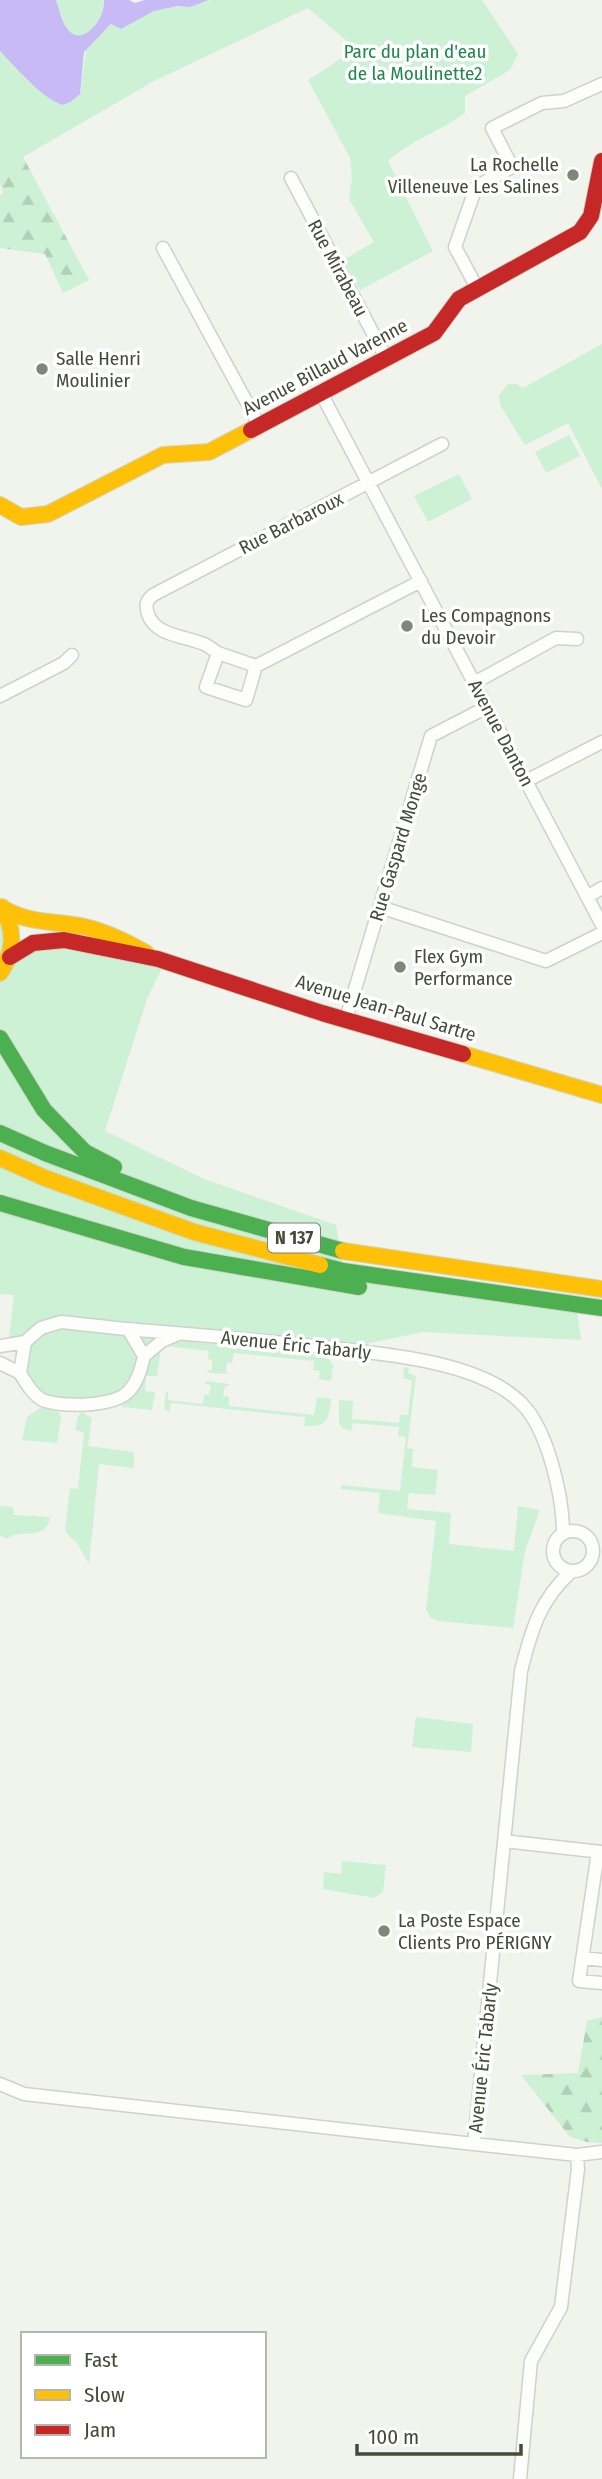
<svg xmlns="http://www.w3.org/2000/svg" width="602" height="2479" font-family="'Fira Sans Condensed',sans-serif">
<defs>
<pattern id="forest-firs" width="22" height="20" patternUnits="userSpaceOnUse" patternTransform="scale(1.75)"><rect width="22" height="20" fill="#ccf1d5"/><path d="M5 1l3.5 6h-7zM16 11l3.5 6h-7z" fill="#b0d0b7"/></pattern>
</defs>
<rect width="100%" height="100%" fill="#f0f4ed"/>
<path fill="#ccf1d5" d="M56 0H104L105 3C102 18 83 51 66 28 61 20 59 8 56 0Z
M212 0H482L518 54 510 70 465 96V113C441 131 411 140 388 161L433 251 360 290 343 260 374 242 349 199 352 178 350 158 308 80 356 49 308 8 154 81 23 157 0 182V51L27 80 59 104 80 94 86 49 112 24 121 29 154 11 175 7 190 6Z
M602 344V489L568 423 525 445 500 405 499 395 508 384H517L523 388Z
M569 435 580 456 546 473 535 452Z
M459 474 472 499 428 522 414 496Z
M0 904 12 939 165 962 147 999 105 1131 204 1179 336 1225 343 1271 576 1305 581 1340 423 1332 340 1349 180 1333 144 1356 139 1376 109 1402 43 1401 20 1373 24 1343 8 1346 14 1295 0 1294Z
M175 1340 327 1356 333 1365 331 1381 319 1379 320 1371 313 1370 314 1361 234 1353 232 1363 227 1362 226 1373 231 1374 210 1373 206 1370H212V1360L208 1359 209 1351 166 1346 161 1349 157 1376H146L145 1391 155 1392 152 1410 122 1407 121 1405 146 1358Z
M404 1367 409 1368 408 1373 416 1376 407 1448 413 1449 412 1467 438 1470 435 1495 409 1493 407 1509 451 1513 449 1544 514 1551 518 1506 540 1510 525 1551 513 1628 439 1621 430 1617 426 1610 436 1521 378 1513 380 1493 341 1489V1485L400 1491 406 1437 398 1436 399 1427 353 1423 351 1431 342 1428 339 1422V1400L353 1401 352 1419 399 1423 400 1415H408L412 1381 403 1378Z
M207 1381 229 1384V1386H225L223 1396 229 1397V1406L314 1415 317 1397 331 1399C328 1421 328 1427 304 1426L305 1417 171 1403 169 1412 164 1409 166 1392H168V1400L203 1404 204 1395H209L211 1385 204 1384Z
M40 1408 59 1412 61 1417 57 1443 22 1440 27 1417Z
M82 1412 92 1418 88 1446 134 1452V1468L99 1464 89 1564 77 1543 66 1533 65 1529 70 1488 78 1489 84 1432 75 1430 78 1416Z
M0 1506 13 1507 14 1515 50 1517C46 1543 22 1527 6 1539L0 1535Z
M416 1717 473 1724 471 1752 412 1747Z
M342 1861 386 1865 383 1891 375 1898 323 1889 324 1872 341 1874Z"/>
<path fill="url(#forest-firs)" d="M23 157 89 280 63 293 45 254 0 248V196L3 192 0 182Z
M602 2017V2143L587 2142 570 2137 521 2075 578 2073 587 2021Z"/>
<path fill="#c7baf5" d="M0 0H56C59 8 61 20 66 27 81 51 106 18 104 0H129L135 3 145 0H209L190 7 178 6 154 11 121 29 111 24 84 52 80 94 70 102 62 105C40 96 16 68 0 51Z"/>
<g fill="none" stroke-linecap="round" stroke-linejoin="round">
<defs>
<path id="street" d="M291 178 386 358
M163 248 259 425
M477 288 455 247 476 187 512 167 492 128 542 103 564 101 602 84
M321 393 602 925
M218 653C213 650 209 646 204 644 185 636 155 636 148 614 145 605 146 601 153 595L442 444
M256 666 246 700 206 687 218 653 256 666 421 581
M474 683 556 638 577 639
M0 696 64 663 72 655
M526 781 602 742
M587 897 602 888
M380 907 546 961 602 933
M346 1019 431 736 487 707
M128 1329 144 1356C141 1369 138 1381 129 1391 114 1407 66 1407 45 1401 34 1397 26 1383 20 1373L25 1342 41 1328 61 1322C91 1325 121 1329 151 1331 212 1336 271 1341 331 1348 386 1354 482 1362 522 1404 548 1430 563 1497 563 1533
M0 1346 25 1342
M144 1356 162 1341 178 1334
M0 1363 20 1373
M553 1551a20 20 0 1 1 40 0a20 20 0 1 1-40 0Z
M504 1841 602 1852
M598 1852 579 1981 602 1983
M583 1958 602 1960
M0 2084 24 2094 474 2144 521 1671C531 1631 540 1599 572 1571
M474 2144 577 2155 602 2152
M520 2479 531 2361 561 2307 578 2169 577 2155"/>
<path id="fast" d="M0 1038 44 1110 85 1152 114 1167
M0 1133 45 1153 191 1208 343 1251
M0 1203 184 1257 359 1287
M320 1265 343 1271 602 1308"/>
<path id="slow" d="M0 505 21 517 48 514 163 455 209 452 251 430
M4 909C30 924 57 921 85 927 107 932 127 942 146 953
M0 973C15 951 15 930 2 907
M463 1054 602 1095
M0 1158 45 1178 194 1232 320 1265
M343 1251 602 1289"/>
<path id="jam" d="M251 430 434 333 459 299 580 232 591 216 602 161
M10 957 33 943 64 940 158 959 322 1013 463 1054"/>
</defs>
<use href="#street" stroke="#ced2ca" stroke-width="15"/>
<use href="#fast" stroke="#ced7c6" stroke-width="18"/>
<use href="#slow" stroke="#ced7c6" stroke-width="18"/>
<use href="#jam" stroke="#ced7c6" stroke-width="18"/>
<use href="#street" stroke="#fdfdfc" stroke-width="12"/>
<use href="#fast" stroke="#4caf50" stroke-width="16"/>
<use href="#slow" stroke="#ffc107" stroke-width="16"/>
<use href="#jam" stroke="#c62828" stroke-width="16"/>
</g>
<g fill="#808777" stroke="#fff" stroke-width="2.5">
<circle cx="573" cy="175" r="7"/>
<circle cx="42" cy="369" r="7"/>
<circle cx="407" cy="626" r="7"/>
<circle cx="400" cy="967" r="7"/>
<circle cx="384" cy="1931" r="7"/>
</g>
<g text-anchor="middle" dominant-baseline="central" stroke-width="7" stroke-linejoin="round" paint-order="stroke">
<rect fill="#fff" stroke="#7b8273" stroke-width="2" x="268" y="1223.5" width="52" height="29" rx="5"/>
<g font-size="18" font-weight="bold" fill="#434c37">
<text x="294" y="1238">N 137</text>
</g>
<g font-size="19" fill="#22864f" stroke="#fff">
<text x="415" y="51">Parc du plan d'eau<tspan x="415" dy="22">de la Moulinette2</tspan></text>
</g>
<g font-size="19" fill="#434c37" stroke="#fff" text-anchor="start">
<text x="559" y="164" text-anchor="end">La Rochelle<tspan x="559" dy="22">Villeneuve Les Salines</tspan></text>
<text x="56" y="358">Salle Henri<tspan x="56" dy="22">Moulinier</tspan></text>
<text x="421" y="615">Les Compagnons<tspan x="421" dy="22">du Devoir</tspan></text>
<text x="414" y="956">Flex Gym<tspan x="414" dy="22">Performance</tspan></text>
<text x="398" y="1920">La Poste Espace<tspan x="398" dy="22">Clients Pro PÉRIGNY</tspan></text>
</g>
<g font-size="19" fill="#434c37" stroke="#fff">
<text transform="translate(338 268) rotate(62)">Rue Mirabeau</text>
<text transform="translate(325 367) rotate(-28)">Avenue Billaud Varenne</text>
<text transform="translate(291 523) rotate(-27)">Rue Barbaroux</text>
<text transform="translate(501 733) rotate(62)">Avenue Danton</text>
<text transform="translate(398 847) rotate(-73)">Rue Gaspard Monge</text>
<text transform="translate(386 1008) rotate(17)">Avenue Jean-Paul Sartre</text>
<text transform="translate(296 1345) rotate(6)">Avenue Éric Tabarly</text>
<text transform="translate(483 2058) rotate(-84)">Avenue Éric Tabarly</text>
</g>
</g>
<rect x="21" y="2332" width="245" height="126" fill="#ffffff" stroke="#b4b7af" stroke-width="2"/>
<rect x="35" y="2355" width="35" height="10" fill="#4caf50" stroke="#b4b7af" stroke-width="2"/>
<text x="84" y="2367" font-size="21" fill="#434c37">Fast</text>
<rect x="35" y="2390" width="35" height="10" fill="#ffc107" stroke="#b4b7af" stroke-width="2"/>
<text x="84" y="2402" font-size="21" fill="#434c37">Slow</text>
<rect x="35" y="2425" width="35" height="10" fill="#c62828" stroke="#b4b7af" stroke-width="2"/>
<text x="84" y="2437" font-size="21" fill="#434c37">Jam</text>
<path d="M357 2444v10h164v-10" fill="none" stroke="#434c37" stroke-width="3.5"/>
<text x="368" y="2444" font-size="21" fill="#434c37" stroke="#ffffff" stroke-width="5" paint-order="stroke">100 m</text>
</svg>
